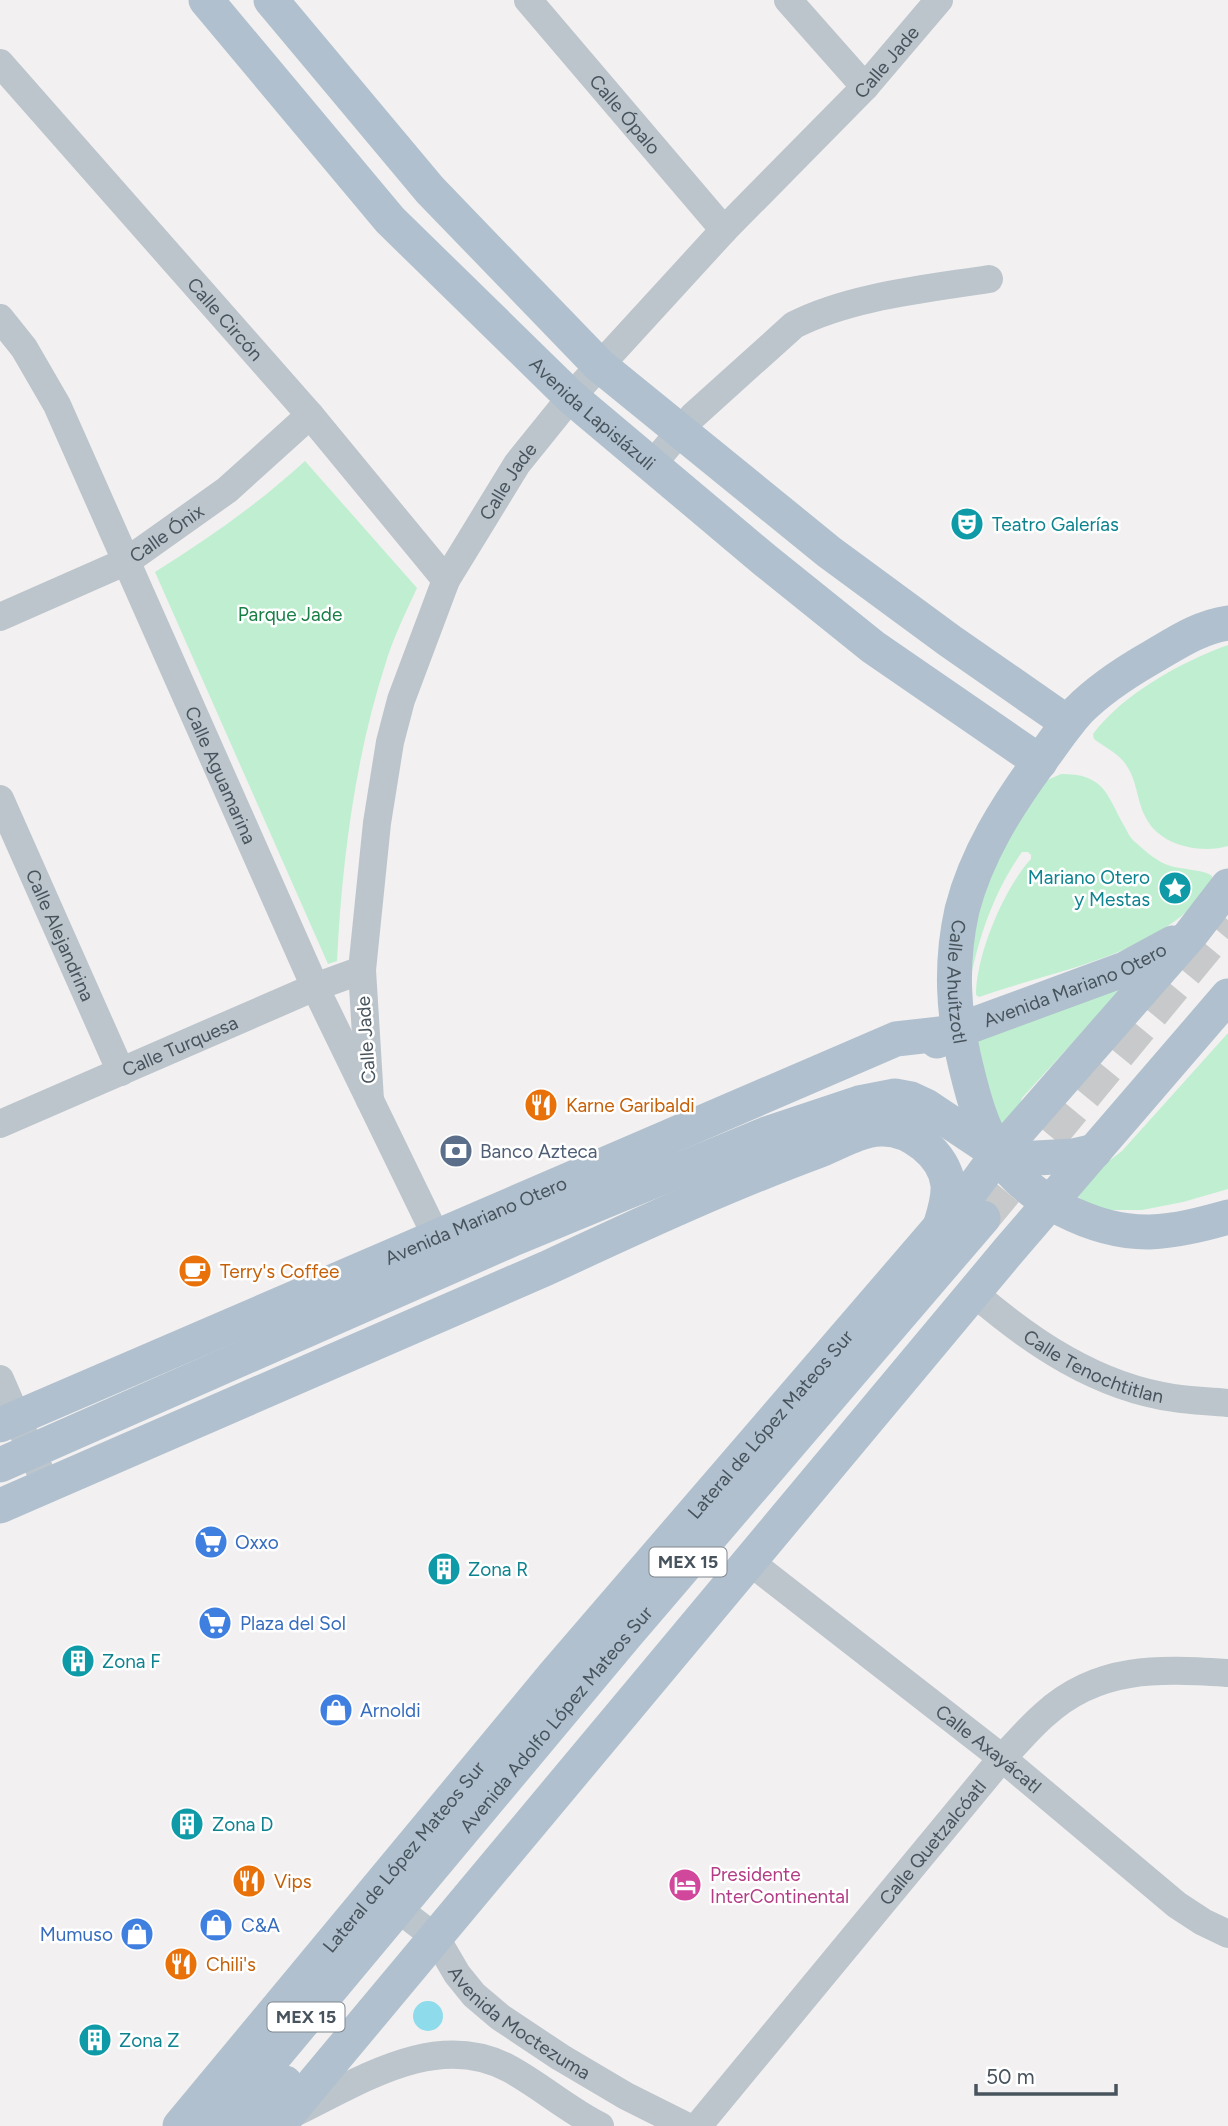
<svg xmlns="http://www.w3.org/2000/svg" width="1228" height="2126" font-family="Figtree,sans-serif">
<rect width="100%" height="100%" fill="#f2f0f0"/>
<path fill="#bfefd0" d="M305 461 417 588C406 612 394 636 386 662 355 757 342 861 337 961L328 964 155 572C209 538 258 504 305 461Z
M1228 645V846C1201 854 1160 846 1146 818 1136 800 1138 780 1124 762 1117 753 1103 746 1094 739L1093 734C1123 694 1181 662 1228 645Z
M1061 774C1103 774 1106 792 1123 824 1127 830 1129 837 1135 842 1144 850 1154 859 1165 864 1178 870 1204 869 1212 876V881C1203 892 1195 905 1184 914 1124 962 1049 972 979 997L976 995C976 955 1004 888 1031 859V855L1028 852H1022C996 888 980 933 971 976L966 974 987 872 1045 781Z
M1129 981 1022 1098 1013 1129H996L974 1038Z
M1228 1033V1189L1183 1202 1142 1210H1098L1083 1201 1071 1190 1122 1151Z"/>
<path fill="#8ddbeb" d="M413 2016a15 15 0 1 1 30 0a15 15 0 1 1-30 0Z"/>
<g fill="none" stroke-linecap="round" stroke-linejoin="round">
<path stroke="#c8c9cb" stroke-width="35" stroke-dasharray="35 18" stroke-linecap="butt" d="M983 1218 1228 920"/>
<g stroke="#bcc5cc" stroke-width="28">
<path id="s1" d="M528 0 724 230"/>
<path d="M788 0 865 87"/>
<path id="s2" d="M0 63 310 415 446 580"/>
<path id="s3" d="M0 318 24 348 57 405 315 987 437 1238"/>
<path d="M651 466 693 416 794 325C851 296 926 289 989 279"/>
<path id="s4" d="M0 617 127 561 227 490 310 415"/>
<path id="s5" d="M0 799 121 1072"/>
<path id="s6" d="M370 1100 362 970 377 823 390 742 401 700 446 580 517 464 571 397 724 230 865 87 939 0"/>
<path id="s7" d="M0 1124 315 987 362 970"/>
<path id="s8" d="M974 1293C1031 1342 1097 1387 1174 1398 1192 1401 1210 1401 1228 1403"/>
<path d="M0 1379 40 1471"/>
<path id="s9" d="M750 1562 1002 1758 1177 1905 1203 1922 1228 1934"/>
<path id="s10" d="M380 1895 436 1938 457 1974 474 1995 500 2017 560 2057 626 2096 686 2126"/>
<path d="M290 2115C356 2084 435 2028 510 2069 541 2086 568 2110 600 2126"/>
<path id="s11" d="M698 2126 1002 1758C1016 1744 1029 1728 1044 1715 1098 1665 1160 1669 1228 1673"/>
</g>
<g stroke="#b0c0ce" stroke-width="35">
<path id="s12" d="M206 0 390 220 571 397 766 561 873 647 1040 762"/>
<path d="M271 0 430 190 599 365 829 552 950 641 1068 723"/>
<path id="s13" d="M1228 623C1198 627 1172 646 1147 660 1123 674 1098 691 1079 710 1064 726 1053 744 1040 761 1007 806 976 855 962 910 950 964 953 1014 966 1067 973 1096 981 1126 997 1152 1025 1199 1096 1233 1150 1232 1177 1231 1203 1224 1228 1217"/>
<path id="s14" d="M937 1041 970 1026 1125 969 1173 943"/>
<path id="s15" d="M0 1425 896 1039 957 1032"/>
<path d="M0 1465 515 1238 769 1133 859 1103 895 1096 911 1099 926 1106 998 1154 1018 1159 1073 1156 1095 1151"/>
<path d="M0 1506 547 1268C637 1226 728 1184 820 1150 840 1142 859 1130 880 1129 910 1127 945 1155 948 1185 949 1199 944 1214 940 1227"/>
<path id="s16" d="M180 2126 555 1674 970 1192 998 1154 1191 934 1228 886"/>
<path id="s17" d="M216 2126 625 1636 983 1218"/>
<path d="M249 2126 285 2083"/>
<path d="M278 2126 1010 1249 1228 996"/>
</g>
</g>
<defs>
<symbol id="theatre-disc" viewBox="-11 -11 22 22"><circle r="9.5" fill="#0f9aa8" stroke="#fff"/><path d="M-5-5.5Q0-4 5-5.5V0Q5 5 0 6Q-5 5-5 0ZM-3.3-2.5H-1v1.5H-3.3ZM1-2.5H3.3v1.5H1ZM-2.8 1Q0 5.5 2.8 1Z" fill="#fff"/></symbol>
<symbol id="sight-disc" viewBox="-11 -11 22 22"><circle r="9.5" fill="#0f9aa8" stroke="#fff"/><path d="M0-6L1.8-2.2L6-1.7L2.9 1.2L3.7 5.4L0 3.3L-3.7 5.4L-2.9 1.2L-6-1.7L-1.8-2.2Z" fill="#fff"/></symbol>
<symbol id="restaurant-disc" viewBox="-11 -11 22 22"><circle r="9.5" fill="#e8710a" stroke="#fff"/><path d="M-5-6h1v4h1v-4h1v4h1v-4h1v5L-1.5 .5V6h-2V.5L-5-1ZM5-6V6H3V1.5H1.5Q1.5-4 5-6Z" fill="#fff"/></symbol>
<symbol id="bank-disc" viewBox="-11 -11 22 22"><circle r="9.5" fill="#5c6f8a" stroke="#fff"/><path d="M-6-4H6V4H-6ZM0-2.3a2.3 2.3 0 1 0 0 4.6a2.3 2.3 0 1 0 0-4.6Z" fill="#fff"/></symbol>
<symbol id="cafe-disc" viewBox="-11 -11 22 22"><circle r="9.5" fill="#e8710a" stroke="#fff"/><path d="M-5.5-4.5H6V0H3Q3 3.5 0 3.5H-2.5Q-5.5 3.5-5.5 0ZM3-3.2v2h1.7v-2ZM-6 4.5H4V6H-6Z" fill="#fff"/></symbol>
<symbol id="supermarket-disc" viewBox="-11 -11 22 22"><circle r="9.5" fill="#3f7fe0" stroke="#fff"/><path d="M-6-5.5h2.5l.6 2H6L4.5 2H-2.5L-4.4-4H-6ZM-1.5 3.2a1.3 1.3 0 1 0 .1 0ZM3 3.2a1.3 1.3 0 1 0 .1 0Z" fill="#fff"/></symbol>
<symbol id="building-disc" viewBox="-11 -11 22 22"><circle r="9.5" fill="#0f9aa8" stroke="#fff"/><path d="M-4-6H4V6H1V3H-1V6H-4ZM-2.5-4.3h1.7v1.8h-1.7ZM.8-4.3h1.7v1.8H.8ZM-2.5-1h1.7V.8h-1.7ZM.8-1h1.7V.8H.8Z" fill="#fff"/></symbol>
<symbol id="shop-disc" viewBox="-11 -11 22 22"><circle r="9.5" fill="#3f7fe0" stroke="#fff"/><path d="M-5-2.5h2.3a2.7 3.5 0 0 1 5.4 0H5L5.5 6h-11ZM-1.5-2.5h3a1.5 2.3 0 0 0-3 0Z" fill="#fff"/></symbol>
<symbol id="hotel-disc" viewBox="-11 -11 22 22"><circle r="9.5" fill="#d1479c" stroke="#fff"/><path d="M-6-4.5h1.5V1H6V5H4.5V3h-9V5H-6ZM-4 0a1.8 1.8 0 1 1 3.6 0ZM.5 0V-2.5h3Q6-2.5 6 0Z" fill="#fff"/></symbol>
</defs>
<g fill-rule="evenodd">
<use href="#theatre-disc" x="948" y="505" width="38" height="38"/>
<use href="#sight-disc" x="1156" y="869" width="38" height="38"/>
<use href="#restaurant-disc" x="522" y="1086" width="38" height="38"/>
<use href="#bank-disc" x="437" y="1132" width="38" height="38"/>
<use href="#cafe-disc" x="176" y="1252" width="38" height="38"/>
<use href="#supermarket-disc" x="192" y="1523" width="38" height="38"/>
<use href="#building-disc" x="425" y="1550" width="38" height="38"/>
<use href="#supermarket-disc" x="196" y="1604" width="38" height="38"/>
<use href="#building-disc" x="59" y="1642" width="38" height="38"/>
<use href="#shop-disc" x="317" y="1691" width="38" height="38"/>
<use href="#building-disc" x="168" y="1805" width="38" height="38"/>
<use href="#restaurant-disc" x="230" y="1862" width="38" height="38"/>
<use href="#hotel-disc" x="666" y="1866" width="38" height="38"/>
<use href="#shop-disc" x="197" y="1906" width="38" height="38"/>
<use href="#shop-disc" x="118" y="1915" width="38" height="38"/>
<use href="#restaurant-disc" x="162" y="1945" width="38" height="38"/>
<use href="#building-disc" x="76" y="2021" width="38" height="38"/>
</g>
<g text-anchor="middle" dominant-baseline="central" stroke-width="5" stroke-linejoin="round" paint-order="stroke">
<g fill="#fff" stroke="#7f878e" stroke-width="2">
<rect x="649.5" y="1547.5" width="77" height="29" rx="5"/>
<rect x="267.5" y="2002.5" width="77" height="29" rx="5"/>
</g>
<g font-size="18" font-weight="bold" fill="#48545d">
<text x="688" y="1562">MEX 15</text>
<text x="306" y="2017">MEX 15</text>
</g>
<g font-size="19" fill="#48545d" stroke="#fff">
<text stroke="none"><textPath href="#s6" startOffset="1214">Calle Jade</textPath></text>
<text stroke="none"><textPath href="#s1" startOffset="150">Calle Ópalo</textPath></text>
<text stroke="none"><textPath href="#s2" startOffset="341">Calle Circón</textPath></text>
<text stroke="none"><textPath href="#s12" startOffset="567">Avenida Lapislázuli</textPath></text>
<text stroke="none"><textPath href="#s6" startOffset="648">Calle Jade</textPath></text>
<text stroke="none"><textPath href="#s4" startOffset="187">Calle Ónix</textPath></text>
<text stroke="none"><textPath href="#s3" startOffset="509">Calle Aguamarina</textPath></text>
<text stroke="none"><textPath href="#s5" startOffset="149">Calle Alejandrina</textPath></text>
<text stroke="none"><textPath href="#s13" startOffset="480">Calle Ahuítzotl</textPath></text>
<text stroke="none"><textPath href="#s14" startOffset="149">Avenida Mariano Otero</textPath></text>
<text transform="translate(366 1040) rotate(-94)">Calle Jade</text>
<text stroke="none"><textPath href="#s7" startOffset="196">Calle Turquesa</textPath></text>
<text stroke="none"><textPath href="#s15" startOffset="518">Avenida Mariano Otero</textPath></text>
<text stroke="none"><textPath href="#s8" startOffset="142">Calle Tenochtitlan</textPath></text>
<text stroke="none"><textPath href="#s16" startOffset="917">Lateral de López Mateos Sur</textPath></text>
<text stroke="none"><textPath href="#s17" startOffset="530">Avenida Adolfo López Mateos Sur</textPath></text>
<text stroke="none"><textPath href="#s9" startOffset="303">Calle Axayácatl</textPath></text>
<text stroke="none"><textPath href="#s11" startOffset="368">Calle Quetzalcóatl</textPath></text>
<text stroke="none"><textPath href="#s16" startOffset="350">Lateral de López Mateos Sur</textPath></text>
<text stroke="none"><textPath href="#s10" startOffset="192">Avenida Moctezuma</textPath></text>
</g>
<g font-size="19" fill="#0d838f" stroke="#fff" text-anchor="start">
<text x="992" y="524">Teatro Galerías</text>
<text x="1150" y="877" text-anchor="end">Mariano Otero<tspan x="1150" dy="22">y Mestas</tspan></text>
<text x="468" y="1569">Zona R</text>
<text x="102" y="1661">Zona F</text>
<text x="212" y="1824">Zona D</text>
<text x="119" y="2040">Zona Z</text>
</g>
<g font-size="19" fill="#187f47" stroke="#fff">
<text x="290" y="614">Parque Jade</text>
</g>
<g font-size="19" fill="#c56008" stroke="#fff" text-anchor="start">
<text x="566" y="1105">Karne Garibaldi</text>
<text x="220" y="1271">Terry's Coffee</text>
<text x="274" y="1881">Vips</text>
<text x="206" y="1964">Chili's</text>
</g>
<g font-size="19" fill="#4e5e75" stroke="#fff" text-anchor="start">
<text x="480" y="1151">Banco Azteca</text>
</g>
<g font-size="19" fill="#366cbe" stroke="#fff" text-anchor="start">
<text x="235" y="1542">Oxxo</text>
<text x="240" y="1623">Plaza del Sol</text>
<text x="360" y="1710">Arnoldi</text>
<text x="241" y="1925">C&amp;A</text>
<text x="113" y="1934" text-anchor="end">Mumuso</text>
</g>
<g font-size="19" fill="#b23c85" stroke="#fff" text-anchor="start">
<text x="710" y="1874">Presidente<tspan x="710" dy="22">InterContinental</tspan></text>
</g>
</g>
<path d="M976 2084v10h140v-10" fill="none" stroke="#48545d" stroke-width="3.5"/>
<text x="986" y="2084" font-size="21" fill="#48545d" stroke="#ffffff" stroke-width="5" paint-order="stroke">50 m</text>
</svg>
